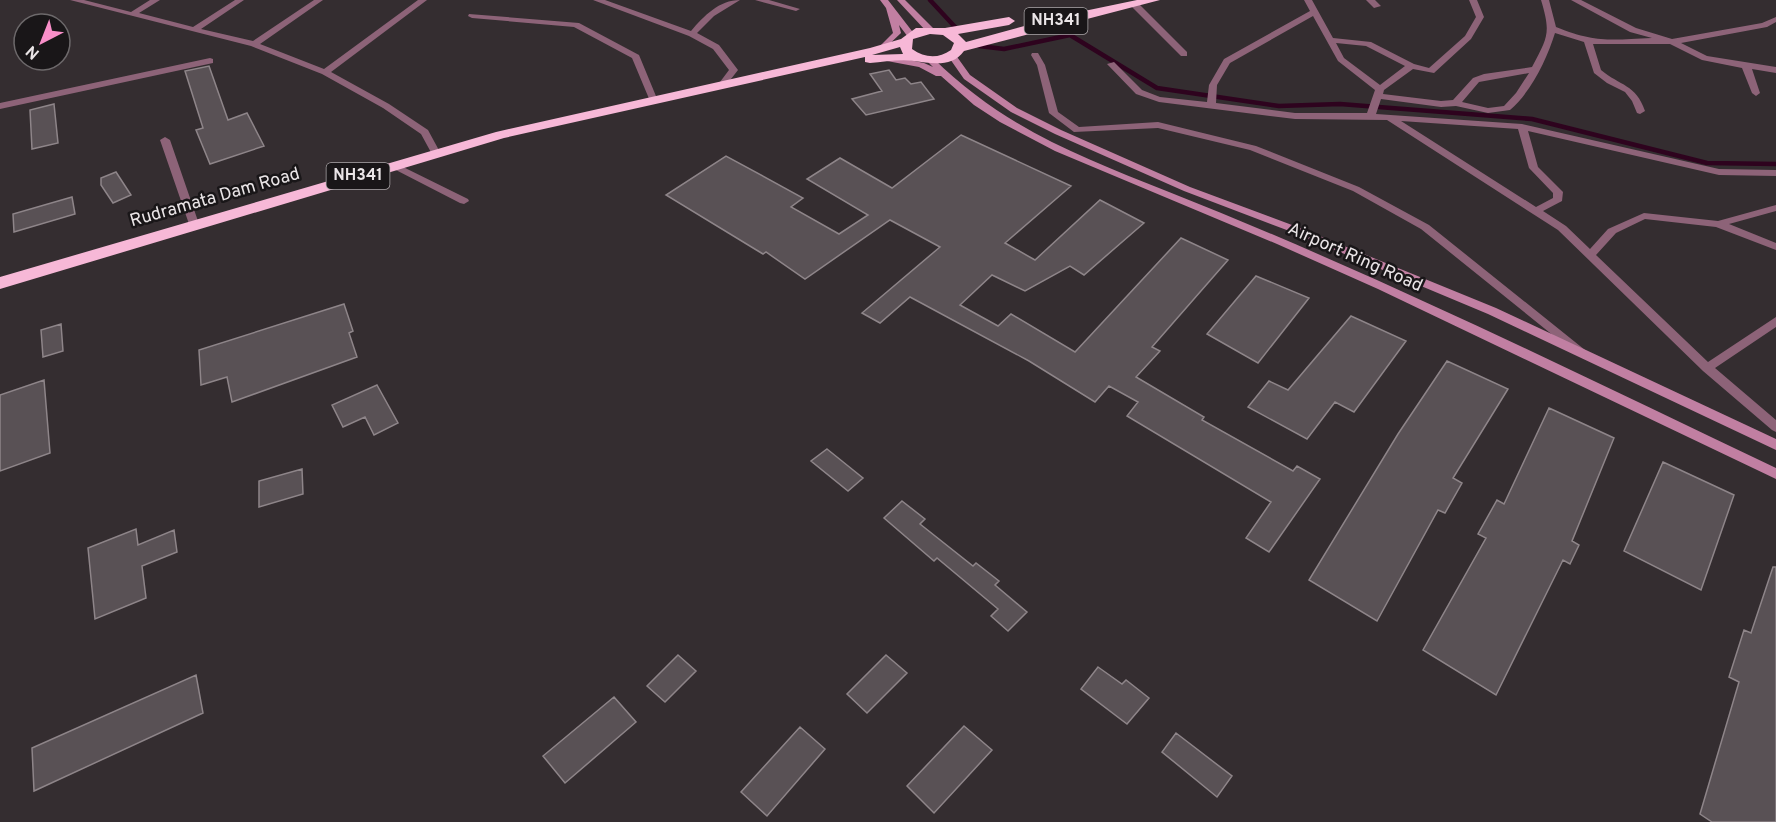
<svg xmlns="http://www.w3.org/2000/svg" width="1776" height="822" font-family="Overpass,sans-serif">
<rect width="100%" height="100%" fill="#342d30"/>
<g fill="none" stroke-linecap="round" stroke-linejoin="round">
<path stroke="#2e031e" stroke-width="4.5" d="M930 0 956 28
M979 46 1004 49 1070 35 1157 88 1279 106 1340 104 1532 119 1707 163 1776 164"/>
</g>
<path fill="#595155" stroke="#8e8589" stroke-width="1.5" d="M209 66 228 120 247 113 264 146 210 164 196 130 203 128 185 71Z
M889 70 896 80 905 78 911 84 921 82 934 99 866 115 852 99 882 91 870 74Z
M54 104 58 143 32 149 30 110Z
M961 135 1071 186 1005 243 1035 260 1100 200 1144 223 1084 275 1070 266 1025 291 992 275 960 305 998 326 1011 314 1075 352 1181 238 1228 260 1152 347 1160 351 1136 377 1204 417 1202 420 1293 471 1297 466 1320 479 1269 552 1246 538 1271 502 1127 416 1138 402 1109 386 1095 402 1029 361 910 297 880 323 862 313 940 247 890 220 805 279 766 252 763 254 666 195 726 156 803 198 791 207 839 234 868 215 807 179 840 158 892 188Z
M116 172 131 195 113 203 101 185V178Z
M72 197 75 214 14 232 13 214Z
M1256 276 1309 298 1258 363 1207 334Z
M344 304 353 331 349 333 357 357 232 402 227 377 201 385 199 350Z
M1351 316 1406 341 1354 412 1335 402 1307 439 1248 407 1269 381 1288 390Z
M61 324 63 351 43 357 41 330Z
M1447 361 1508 389 1453 478 1462 483 1445 513 1438 510 1377 621 1309 580 1398 434Z
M44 380 50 453 0 471V395Z
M377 385 398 423 374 435 365 417 343 427 332 405Z
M1549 408 1614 438 1572 541 1579 545 1570 564 1563 560 1496 695 1423 650 1486 538 1478 534 1497 500 1504 504Z
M827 449 863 478 848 491 811 461Z
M1663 462 1734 495 1701 590 1624 551Z
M302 469 303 494 259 507V481Z
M902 501 925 519 920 524 973 566 976 563 999 581 995 585 1027 612 1008 631 991 616 998 609 937 558 934 561 884 518Z
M136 529 138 545 174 530 177 552 142 566 146 598 95 619 88 548Z
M1773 567H1776V822H1712L1700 814 1739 682 1729 677 1744 630 1751 633Z
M678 655 696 671 665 702 647 686Z
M886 655 907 673 867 713 847 694Z
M1098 667 1122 684 1126 680 1149 698 1127 724 1081 689Z
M196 675 203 713 34 791 32 748Z
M614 697 636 722 565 783 543 756Z
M964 726 992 750 934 813 907 786Z
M800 727 825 749 767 816 741 792Z
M1176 733 1232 776 1217 797 1162 752Z"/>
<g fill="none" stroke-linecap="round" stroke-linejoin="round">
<path fill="#8d6378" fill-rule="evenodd" d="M70 0H84L131 12 150 0H160L139 13 193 27 235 0H244L201 29 253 41 314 0H323L260 44 324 69 418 0H427L331 72 389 104 428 130 441 154 439 156H433L421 134 383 108 322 74 251 46Z
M593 0H605L691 31C704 16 719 0 740 0L714 16 697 33 719 45 738 70 724 88H718L717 86 729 70 713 49 689 36Z
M755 0H769L800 9 796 11Z
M1304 0H1312L1333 38 1371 42 1414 64 1429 68 1465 36 1476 17 1469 0H1477L1484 17 1471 39 1434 73 1413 69 1384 90 1383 94 1441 101 1453 100 1473 78 1484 74 1532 67C1548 37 1551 33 1541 0H1549L1556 27C1596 43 1610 40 1652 38L1630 32 1571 0H1581L1636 28 1672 39 1762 23 1776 17V22L1767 27 1681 43 1707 56 1776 67V73L1752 69 1760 93 1756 96 1752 93 1742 68 1702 60 1670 44H1593L1601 70C1620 86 1636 84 1645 111L1640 114 1637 113 1632 101 1625 92 1607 83 1594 73 1584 42 1555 33C1547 59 1531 92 1510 110L1488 113 1456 106 1441 107 1381 99 1376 114 1522 124 1719 169 1776 170V176L1719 175 1528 131 1538 167 1563 192 1562 201 1543 211 1566 226 1590 249 1608 229 1644 213 1718 221 1776 205V211L1729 224 1776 243V250L1716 227 1645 219 1616 233 1596 255 1708 362 1776 317V327L1715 368 1776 420V432L1772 430 1703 371 1558 230 1387 120 1295 119 1159 102 1136 94 1107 64 1114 62 1142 90 1160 97 1207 102 1209 85 1224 59 1310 11ZM1313 16 1338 61 1375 90 1367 113H1295L1216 103 1217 85 1230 63ZM1336 43 1366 46 1405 66 1380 85 1344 58ZM1529 73 1516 93 1504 106 1488 108 1462 102 1479 82ZM1401 121 1518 129 1529 168 1553 193V198L1536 207Z
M1366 0H1375L1381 6 1374 8Z
M1131 2H1137L1187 52V56H1181L1131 6Z
M469 14 579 23 639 55 658 101 654 104 650 101 632 58 574 27 472 18 468 16Z
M1032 53H1038L1045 65 1058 112 1079 127 1158 122 1256 146 1359 187 1429 225 1585 350 1583 353H1575L1421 229 1353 191 1250 150 1158 128 1074 132 1049 113 1037 65 1031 55Z
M210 58 213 59V63L0 109V103Z
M165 137 170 140 199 224 198 226H190L189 224 160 140Z
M395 163 468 199 469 201 464 204 460 203 392 168V164Z"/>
<path fill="#c17fa2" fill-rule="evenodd" d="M880 0H888L915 35 908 37 899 25 901 33 881 52 877 49 893 33 886 8Z
M897 0H905L933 28V32H927Z
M949 54H955L970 75 1017 108 1061 130 1190 187 1300 228 1496 308 1776 439V450L1488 314 1292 232 1184 191 1055 134 1011 112 964 79 948 56Z
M890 56 924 63 933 67 926 60 933 58C1004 128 1079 156 1169 192 1222 213 1275 235 1327 258 1478 324 1627 397 1776 468V479L1378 289 1277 244 1055 151 1000 122 974 105 941 76H936L919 67 887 61V57Z"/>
<path fill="#f7b8d7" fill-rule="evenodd" d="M1137 0H1160L964 51C952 68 931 63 914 61 900 59 884 62 870 63L865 62V57L504 138 0 289V277L496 132 870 48 901 39 916 28H945L1009 17 1015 21 1009 25 958 34 966 42 1065 15ZM930 34 943 35 954 43 951 50C938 59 925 58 912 49L913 39ZM900 47 903 54 872 55Z"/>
</g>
<g text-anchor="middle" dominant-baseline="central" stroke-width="5" stroke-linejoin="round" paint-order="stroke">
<g fill="#191618" stroke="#aba7a9" stroke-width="1.5">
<rect x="1024.5" y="8" width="63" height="26" rx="4.5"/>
<rect x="326.5" y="163" width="63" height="26" rx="4.5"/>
</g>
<g font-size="16" font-weight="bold" fill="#eae5e7">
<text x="1056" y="21">NH341</text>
<text x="358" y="176">NH341</text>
</g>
<g font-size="18" fill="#eae5e7" stroke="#191618">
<text transform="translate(215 198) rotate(-16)">Rudramata Dam Road</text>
<text transform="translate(1355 258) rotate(24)">Airport Ring Road</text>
</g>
</g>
<g transform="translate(42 42) rotate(222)"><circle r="28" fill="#191618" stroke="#6d696b" stroke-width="1.5"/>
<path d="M0-4.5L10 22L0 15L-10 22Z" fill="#f98fc9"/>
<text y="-9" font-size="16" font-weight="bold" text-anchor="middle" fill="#eae5e7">N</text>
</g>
</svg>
